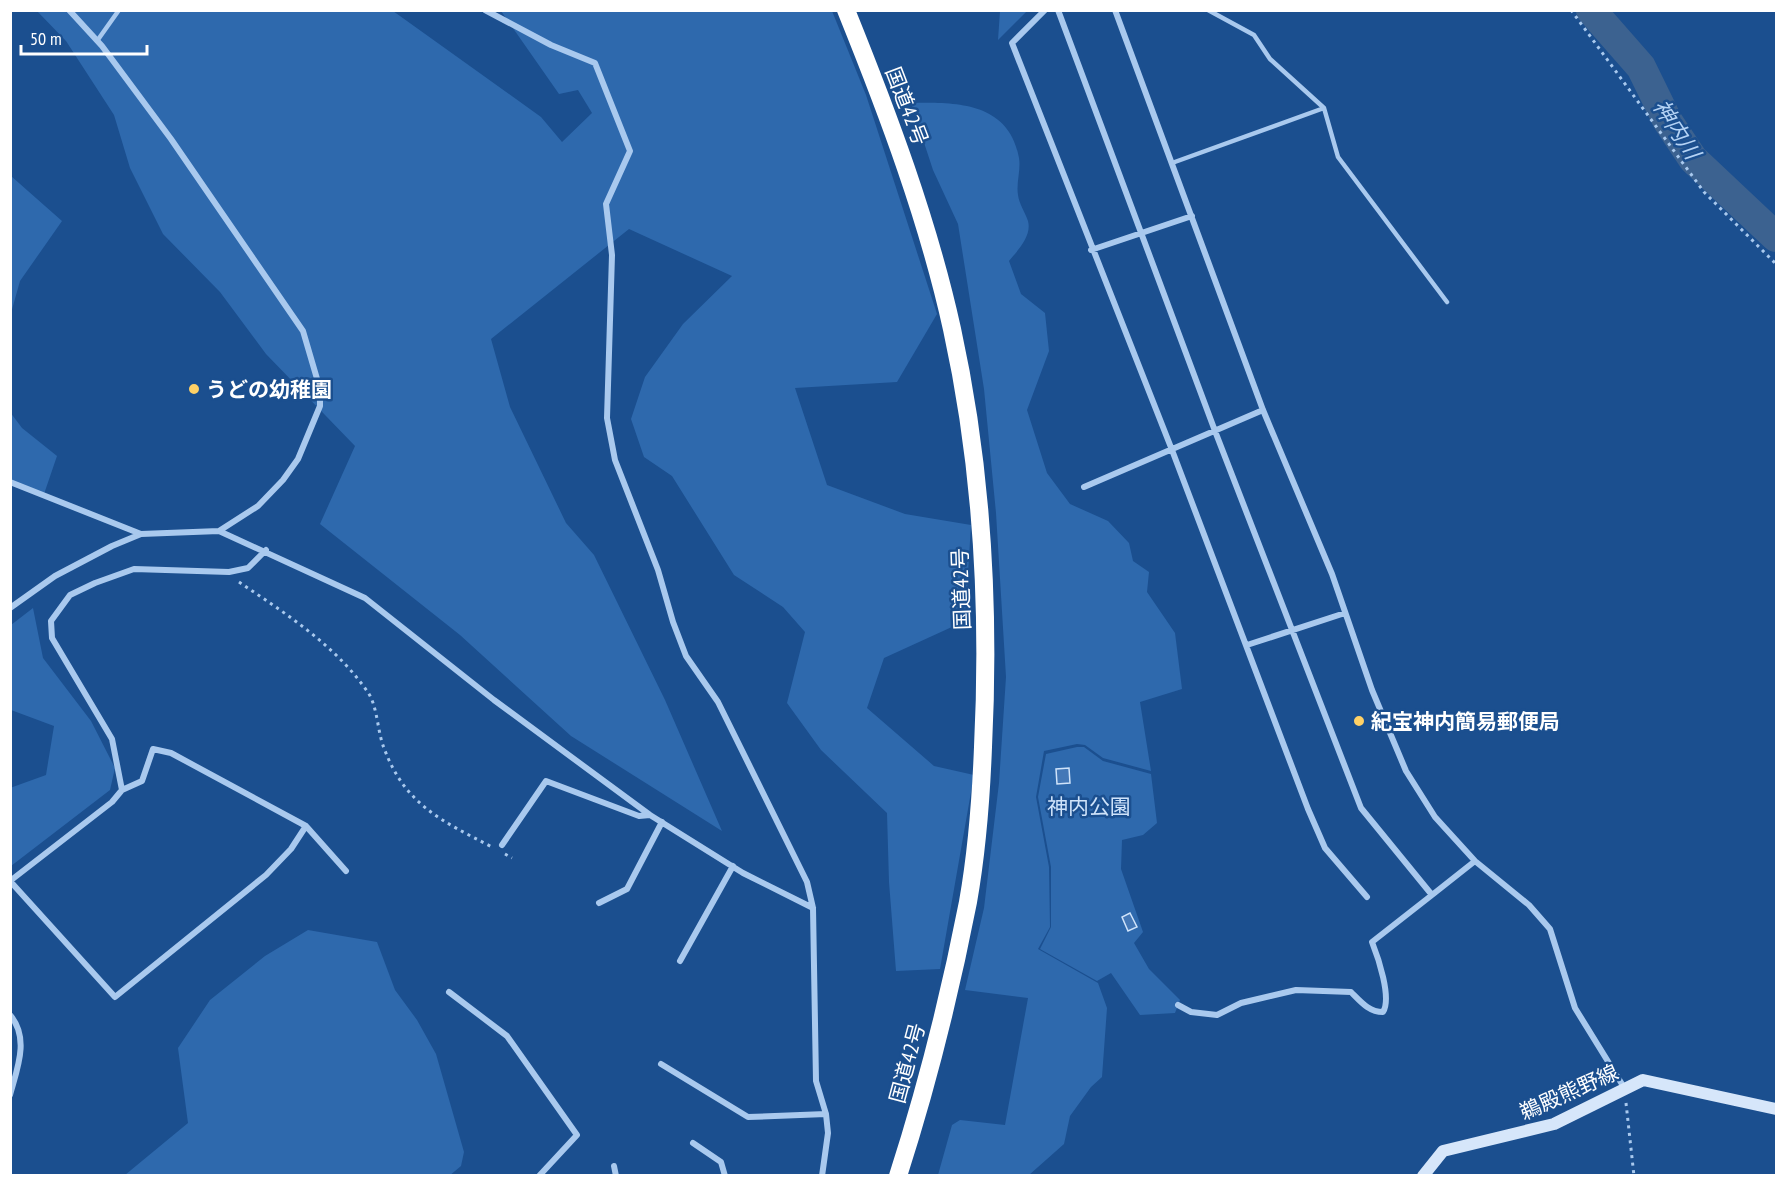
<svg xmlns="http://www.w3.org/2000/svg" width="1787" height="1186" font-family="'PT Sans Narrow','Noto Sans JP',sans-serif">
<rect width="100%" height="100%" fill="#1b4f8f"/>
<path fill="#2e69ad" d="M37 11H393L541 117 562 142 592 113 578 90 559 94 501 11H832L866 95 937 314 897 382 795 388 827 485 905 514 971 525 965 621 884 658 867 708 934 766 974 775 940 969 896 971 889 882 887 813 821 750 787 703 805 632 783 607 734 575 672 476 644 457 631 419 645 377 683 324 732 276 629 229 491 339 510 407 566 523 594 555 665 700 722 831 571 736 460 635 320 524 355 446 266 354 220 292 163 234 130 168 114 115 66 41Z
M1000 11H1027L998 40Z
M911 103C956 102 1009 102 1019 158 1021 170 1016 183 1018 195 1019 204 1025 212 1028 221 1032 236 1018 250 1009 261L1021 294 1045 313 1049 351 1027 410 1047 473 1070 504 1108 521 1129 543 1133 561 1149 572 1147 592 1175 633 1182 689 1140 702 1151 771 1103 758 1085 745 1077 744 1044 751 1036 797 1049 867 1050 927 1038 949 1098 983 1107 1008 1102 1077 1091 1087 1070 1116 1064 1144 1029 1175H938L952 1125 960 1120 1005 1125 1028 998 965 990 984 908 999 783 1006 677 996 513 984 389 958 224 933 170Z
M11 176 62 221 20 281 11 313Z
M10 412 22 428 57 456 44 494 11 482Z
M33 608 43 658 91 721 115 768 110 790 11 866 10 788 46 775 54 726 11 710V625Z
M1077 747H1084L1103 761 1151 774 1157 823 1143 835 1122 840 1121 869 1143 932 1134 943 1149 969 1180 1000 1175 1013 1140 1015 1111 973 1097 981 1040 949 1051 927V867L1038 797 1046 754Z
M308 930 377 942 395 990 417 1020 436 1054 464 1152 461 1166 449 1176 125 1175 188 1123 178 1048 210 1000 265 956Z"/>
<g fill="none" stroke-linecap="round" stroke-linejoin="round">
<path stroke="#3c6290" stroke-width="30" d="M1591 10 1641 67 1667 120 1693 159 1776 237"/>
</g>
<path fill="#4478b7" stroke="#cfe3fa" stroke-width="1.5" d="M1069 768 1070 783 1057 784 1056 769Z
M1130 913 1137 927 1128 931 1122 917Z"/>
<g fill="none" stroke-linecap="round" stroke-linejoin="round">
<path stroke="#a9c9ee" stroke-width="3" stroke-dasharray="3 4.5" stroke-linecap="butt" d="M1571 10 1704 192 1776 264
M239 582C286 614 334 644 367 691 378 706 377 731 384 748 405 805 442 821 492 847
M505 854 512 858
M1626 1103 1634 1176"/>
<path stroke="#a9c9ee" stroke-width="4.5" d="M1208 10 1254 35 1270 59 1324 108 1338 157 1447 302
M97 41 119 10
M1172 163 1324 108"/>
<path stroke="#a9c9ee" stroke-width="6" d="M69 10 102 46 171 139 303 331 320 389V406L298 459 283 480 258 506 219 531
M485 10 551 45 595 63 630 151 606 204 612 255 607 418 615 460 658 570 673 622 686 656 718 702 807 882 813 908 816 1081 826 1114 828 1133 822 1176
M1045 10 1012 43 1172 450 1308 809 1325 848 1367 897
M1058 10 1215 431 1361 808 1432 895 1475 861
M1115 10 1263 410 1332 574 1372 690 1406 771 1435 817 1475 861 1529 905 1550 929 1575 1008 1625 1089
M1091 250 1192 216
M10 482 141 534
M1084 487 1263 410
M266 550 248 568 229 572 134 569 95 583 70 595 51 621 52 638 112 739 122 790 112 802 10 881 115 997 266 875 291 849 306 826
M10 608 55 576 112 546 141 534 219 531 365 598 494 700 650 815 743 873 813 908
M1247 645 1345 613
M122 790 142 781 153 749 171 753 306 826 346 871
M502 845 546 781 639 816 650 815
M599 903 627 889 662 822
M680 961 733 866
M449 992 507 1036 577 1135 539 1176
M1178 1005 1191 1012 1217 1015 1241 1003 1296 990 1351 992C1361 1002 1369 1012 1383 1012 1392 998 1378 957 1372 942L1432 895
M10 1015C30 1038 17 1069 10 1095
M661 1064 748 1117 826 1114
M693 1143 721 1162 725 1176
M614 1166 616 1176"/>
<path stroke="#d6e6fa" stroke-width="12" d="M1423 1176 1443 1151 1554 1124 1643 1080 1776 1109"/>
<path stroke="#fff" stroke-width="18" d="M846 10C888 114 928 220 952 329 982 466 990 607 983 747 981 799 977 851 968 902 950 994 927 1086 898 1176"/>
</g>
<g fill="#ffd166" stroke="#1b4f8f" stroke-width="2">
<circle cx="194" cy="389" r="6"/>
<circle cx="1359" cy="721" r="6"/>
</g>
<g text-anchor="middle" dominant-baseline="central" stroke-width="5" stroke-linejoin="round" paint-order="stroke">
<g font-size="21" fill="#fff" stroke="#1b4f8f">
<text transform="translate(907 106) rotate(69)">国道42号</text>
<text transform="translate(961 589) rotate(-92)">国道42号</text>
<text transform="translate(907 1063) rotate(-75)">国道42号</text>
<text transform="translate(1569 1092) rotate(-24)">鵜殿熊野線</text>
</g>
<g font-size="21" font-weight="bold" fill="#fff" stroke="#1b4f8f" text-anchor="start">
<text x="206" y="389">うどの幼稚園</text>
<text x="1371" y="721">紀宝神内簡易郵便局</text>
</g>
<g font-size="21" fill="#cfe3fa" stroke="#1b4f8f">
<text x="1089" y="806">神内公園</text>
</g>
<g font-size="22" font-style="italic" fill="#b5d3f5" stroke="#1b4f8f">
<text transform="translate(1677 129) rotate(57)">神内川</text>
</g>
</g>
<rect width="1787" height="1186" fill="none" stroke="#ffffff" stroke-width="24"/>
<path d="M21 45v9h126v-9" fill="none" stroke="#ffffff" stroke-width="3"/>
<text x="30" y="45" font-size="18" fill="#ffffff" stroke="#1b4f8f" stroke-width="4.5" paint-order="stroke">50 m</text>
</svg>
